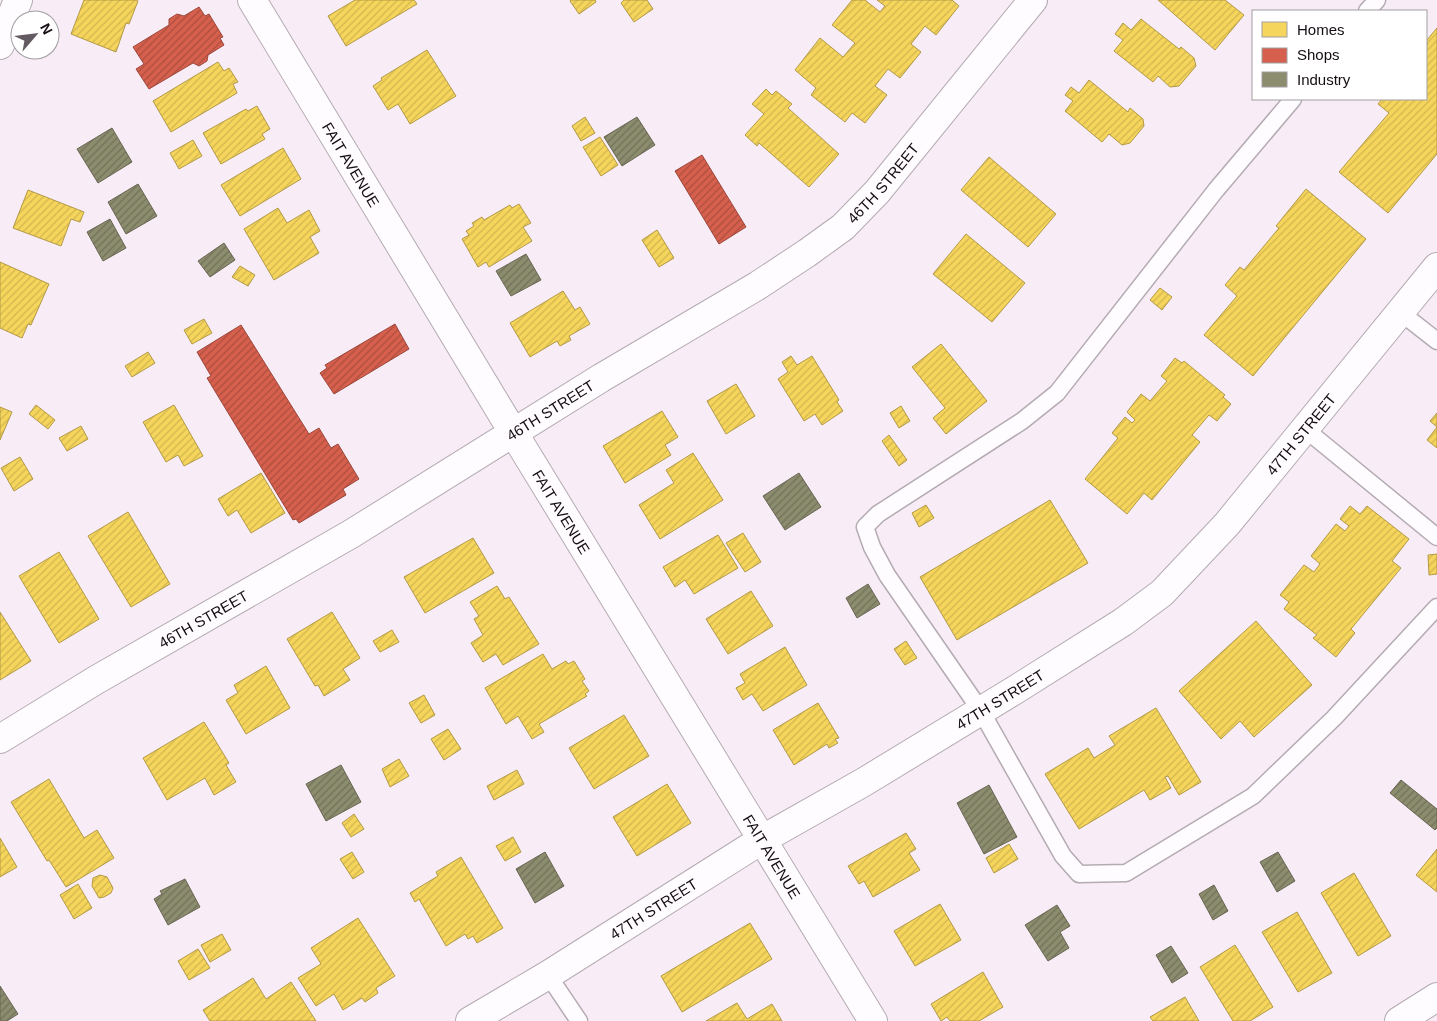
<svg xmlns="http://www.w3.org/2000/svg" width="1437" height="1021" font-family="Helvetica,sans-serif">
<defs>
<pattern id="homes-hatch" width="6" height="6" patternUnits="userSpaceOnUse" patternTransform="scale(1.25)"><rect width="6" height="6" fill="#f6d55c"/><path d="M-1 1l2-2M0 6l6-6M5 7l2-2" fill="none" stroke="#d2b64f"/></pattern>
<pattern id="shops-hatch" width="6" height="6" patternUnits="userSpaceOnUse" patternTransform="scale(1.25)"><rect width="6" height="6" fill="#d6604d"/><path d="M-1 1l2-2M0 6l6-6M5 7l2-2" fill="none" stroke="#ac4e3f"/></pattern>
<pattern id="industry-hatch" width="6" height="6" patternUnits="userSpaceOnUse" patternTransform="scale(1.25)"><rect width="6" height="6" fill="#8c8c6e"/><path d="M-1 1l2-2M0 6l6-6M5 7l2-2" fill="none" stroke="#717159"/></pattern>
</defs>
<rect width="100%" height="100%" fill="#f8ecf6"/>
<path fill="url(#homes-hatch)" stroke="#b29946" d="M84 0H136L138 1 129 24 126 23 116 52 71 34Z
M355 0H414L417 4 346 46 328 16Z
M571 0H595L596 2 579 14 570 1Z
M624 0H647L653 9 634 22 621 3Z
M852 0H865L880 12 885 6 877 0H952L959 6 936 35 925 26 911 44 921 52 900 78 888 69 875 86 887 95 865 123 852 113 845 122 811 95 816 88 795 70 820 38 843 57 855 43 832 25Z
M1158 0H1225L1244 15 1215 50Z
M1141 19 1179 49 1181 47 1194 58 1196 66 1179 86 1170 87 1158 76 1153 82 1114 51 1123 40 1115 34 1123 23 1131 30Z
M1437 28V154L1388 213 1339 172 1389 113 1378 104 1382 99H1426V46L1428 44 1426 41Z
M427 50 456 96 410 124 398 104 388 110 373 86 382 80 381 78Z
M218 62 224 71 229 68 238 82 233 84 237 93 171 132 153 101Z
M1089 80 1128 112 1130 108 1143 119 1144 126 1130 143 1122 145 1109 134 1102 142 1065 111 1073 101 1065 95 1071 87 1079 93Z
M766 89 772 95 776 91 792 104 788 108 839 154 809 187 759 143 757 146 745 135 764 114 752 104Z
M257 106 270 129 262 134 265 139 221 164 203 133 246 109 248 111Z
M585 117 595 133 581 141 572 126Z
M600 137 618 165 601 176 583 147Z
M193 140 202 156 179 169 170 153Z
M283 148 301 179 240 216 221 185Z
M989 157 1056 214 1028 247 961 190Z
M1306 189 1366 239 1253 376 1204 335 1237 296 1225 285 1240 267 1244 270 1279 228 1276 226Z
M28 190 84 212 80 222 71 219 61 246 13 228Z
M519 204 531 223 523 227 532 241 489 267 486 262 478 267 462 239 469 235 466 231 474 226 472 223 482 217 484 220 510 205 512 208Z
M278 208 287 223 309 210 320 231 310 237 319 253 274 280 244 229Z
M657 230 674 258 659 267 642 240Z
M966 234 1025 283 992 322 933 274Z
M0 262 49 284 31 325 28 324 22 338 0 328Z
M240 266 255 275 248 286 232 277Z
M1160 288 1172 297 1162 310 1150 300Z
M563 291 575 310 580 307 590 324 569 336 571 340 560 346 557 341 530 357 510 323Z
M204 319 212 333 192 344 184 330Z
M941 344 987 401 946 434 933 418 945 408 912 367Z
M148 352 155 363 132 377 125 366Z
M791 356 797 365 812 356 839 400 837 402 843 411 822 425 815 414 804 421 778 379 788 372 782 362Z
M1175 358 1182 363 1184 361 1225 395 1223 397 1231 404 1217 421 1209 415 1192 435 1200 442 1152 500 1144 493 1127 514 1085 479 1118 438 1112 433 1125 417 1132 423 1135 420 1127 412 1141 394 1150 401 1167 381 1161 376Z
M736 384 755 416 726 434 707 401Z
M36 405 55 420 48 429 29 414Z
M174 405 203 456 184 466 178 455 166 462 143 422Z
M901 406 910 421 899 428 890 413Z
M0 407 12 412 0 440Z
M662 411 678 437 665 445 671 455 625 483 603 446Z
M1437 413V427L1430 421Z
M81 426 88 439 67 451 59 438Z
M1437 427V448L1427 440Z
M889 435 907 460 899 466 882 441Z
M693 453 723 500 660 539 639 505 674 483 666 470Z
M20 457 33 479 14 491 1 468Z
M261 473 285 513 251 533 237 510 228 516 218 499Z
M1050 500 1088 563 957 640 920 577Z
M926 505 934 518 919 527 912 513Z
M1350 506 1360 514 1367 506 1409 539 1392 561 1401 568 1351 629 1355 633 1336 657 1313 638 1317 635 1284 609 1289 602 1280 595 1304 565 1314 572 1320 564 1311 556 1336 524 1345 531 1349 526 1340 519Z
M128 512 170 584 131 607 88 536Z
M743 533 761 562 745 572 726 543Z
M718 535 738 568 694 594 685 580 675 587 663 567Z
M473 538 494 573 425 613 404 577Z
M59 552 99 619 59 643 19 576Z
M1437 554V574L1429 575 1428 555Z
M497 586 505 599 509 597 539 644 503 665 496 654 483 662 471 643 483 635 474 619 479 616 470 602Z
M751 591 773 626 728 654 706 619Z
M0 612 31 661 0 680Z
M332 612 360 658 343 669 350 680 324 696 318 685 315 686 287 639Z
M1256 621 1312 685 1254 737 1240 721 1221 739 1179 691Z
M392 630 399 642 380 652 373 641Z
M906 641 917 658 905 665 894 649Z
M785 647 807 685 763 711 752 694 743 700 736 688 745 683 740 674Z
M543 654 552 669 566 661 568 664 574 661 585 679 582 681 589 691 585 694 587 696 539 724 544 732 532 739 518 716 506 724 485 688Z
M266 666 290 708 246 734 226 700 238 693 234 685Z
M424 695 435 715 421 723 409 703Z
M818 703 839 738 835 739 838 743 829 748 827 744 794 765 773 730Z
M1156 708 1201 782 1179 795 1168 776 1165 777 1171 788 1150 800 1144 790 1079 829 1045 774 1088 748 1094 758 1115 745 1109 736Z
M624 715 649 756 594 789 569 748Z
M204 722 229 763 226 765 236 782 214 795 205 778 167 800 143 758Z
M448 729 461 749 444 760 431 739Z
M399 759 409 776 390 787 382 769Z
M517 770 524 784 494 800 487 786Z
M49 779 84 838 97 830 114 858 66 887 49 860 47 861 11 802Z
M667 784 691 823 637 856 613 817Z
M354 814 364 829 351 837 342 823Z
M906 833 916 849 909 853 920 870 873 897 864 881 859 884 848 866Z
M513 837 521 852 505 861 496 846Z
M0 838 17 867 0 877Z
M1009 844 1018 859 994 873 986 858Z
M1437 849V892L1416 875Z
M352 852 364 872 353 879 340 859Z
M461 857 503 928 477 943 473 936 468 939 465 934 446 946 419 899 415 902 410 893 438 876 436 872Z
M1354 873 1391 936 1358 956 1321 893Z
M100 875 107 877 113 888 111 893 104 897 99 898 92 886 93 878Z
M78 884 92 908 74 919 60 895Z
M940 904 961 940 915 966 894 931Z
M1297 912 1332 973 1298 992 1262 932Z
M358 918 395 976 376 988 378 993 365 1002 362 998 343 1010 334 994 316 1006 298 978 321 964 311 948Z
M750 923 772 959 682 1012 661 976Z
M222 934 231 950 210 962 201 945Z
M1235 945 1273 1007 1250 1021H1233L1200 967Z
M198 949 210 968 189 980 178 961Z
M983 972 1003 1007 979 1021H950L947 1017 941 1021 931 1004Z
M253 978 266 999 291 982 316 1021H210L203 1010Z
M1185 997 1199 1021H1153L1150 1017Z
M737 1003 747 1019 772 1004 782 1021H706Z"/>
<path fill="url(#shops-hatch)" stroke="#9c473c" d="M199 7 205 16 209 14 223 37 220 38 224 45 208 55 207 61 199 66 193 63 149 89 136 69 144 64 133 47 169 25V19L177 14 184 16Z
M702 155 746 227 719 244 675 171Z
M395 324 409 349 334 394 320 373 327 368 325 365Z
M241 325 309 434 319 428 331 448 338 444 359 479 343 489 346 495 299 523 296 519 293 520 207 378 211 376 197 352Z"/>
<path fill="url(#industry-hatch)" stroke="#686653" d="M637 117 655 145 622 166 604 137Z
M112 128 132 162 98 183 77 149Z
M138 184 157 216 126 234 108 202Z
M110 219 126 248 103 261 87 232Z
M224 243 235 260 210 277 198 261Z
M526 254 541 280 511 296 496 271Z
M799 473 821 507 785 530 763 496Z
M868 584 880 604 857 618 846 598Z
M341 765 361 802 326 821 306 784Z
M1401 780 1437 809V828L1435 830 1390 793Z
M989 785 1017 837 984 854 957 803Z
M545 852 564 886 535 903 516 869Z
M1278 852 1295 881 1277 892 1260 862Z
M185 879 200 907 168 925 154 899 162 894 160 891Z
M1214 885 1228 911 1213 920 1199 894Z
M1057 905 1070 926 1060 932 1069 948 1048 961 1025 925Z
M1171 946 1188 973 1172 983 1156 955Z
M0 986 18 1014 7 1021H0Z"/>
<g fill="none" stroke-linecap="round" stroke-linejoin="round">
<defs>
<path id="lane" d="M1367 11 1377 0
M1293 99 1216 190 1057 393 1022 421 878 514 865 527 872 547 887 575 981 711 1063 856 1079 874 1126 873 1253 796 1334 718 1437 607
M1400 312 1437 341
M1305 429 1437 537
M548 975 579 1021"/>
<g id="street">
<path id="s1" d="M252 0 513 432 873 1021"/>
<path d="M0 45 18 0"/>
<path id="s2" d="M0 739 96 680 351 534 601 378 757 286 807 253 843 227 877 192 1033 0"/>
<path id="s3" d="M470 1021 548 975 763 839 864 782 1015 690 1123 622 1162 593 1227 524 1437 267"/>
<path d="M1399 1021 1437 997"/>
</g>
</defs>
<use href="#lane" stroke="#b4abb2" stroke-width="19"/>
<use href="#street" stroke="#b4abb2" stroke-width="30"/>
<use href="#lane" stroke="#fefcfe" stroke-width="16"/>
<use href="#street" stroke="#fefcfe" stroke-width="28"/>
</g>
<g text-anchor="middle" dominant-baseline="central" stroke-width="5" stroke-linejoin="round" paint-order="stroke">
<g font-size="15" fill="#140d13" stroke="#fff">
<text stroke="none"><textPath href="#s1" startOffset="192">FAIT AVENUE</textPath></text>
<text stroke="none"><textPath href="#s2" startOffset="1046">46TH STREET</textPath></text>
<text stroke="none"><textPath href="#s2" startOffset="641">46TH STREET</textPath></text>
<text stroke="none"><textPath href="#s3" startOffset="1025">47TH STREET</textPath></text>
<text stroke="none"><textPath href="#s1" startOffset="598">FAIT AVENUE</textPath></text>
<text stroke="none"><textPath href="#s2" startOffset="236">46TH STREET</textPath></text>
<text stroke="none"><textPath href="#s3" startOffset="620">47TH STREET</textPath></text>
<text stroke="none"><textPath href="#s1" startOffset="1002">FAIT AVENUE</textPath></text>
<text stroke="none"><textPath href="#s3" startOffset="215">47TH STREET</textPath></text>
</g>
</g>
<rect x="1252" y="10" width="175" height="90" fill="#ffffff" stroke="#a19ea1"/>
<rect x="1262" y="22" width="25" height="15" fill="#f6d55c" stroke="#a19ea1"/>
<text x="1297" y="35" font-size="15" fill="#140d13">Homes</text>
<rect x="1262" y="48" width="25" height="15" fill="#d6604d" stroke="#a19ea1"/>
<text x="1297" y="60" font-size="15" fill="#140d13">Shops</text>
<rect x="1262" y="72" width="25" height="15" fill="#8c8c6e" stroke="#a19ea1"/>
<text x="1297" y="85" font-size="15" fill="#140d13">Industry</text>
<g transform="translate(35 35) rotate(62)"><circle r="24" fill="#ffffff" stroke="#a19ea1"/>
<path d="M0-4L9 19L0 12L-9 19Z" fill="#645b62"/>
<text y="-8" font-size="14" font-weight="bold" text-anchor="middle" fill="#140d13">N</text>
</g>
</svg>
